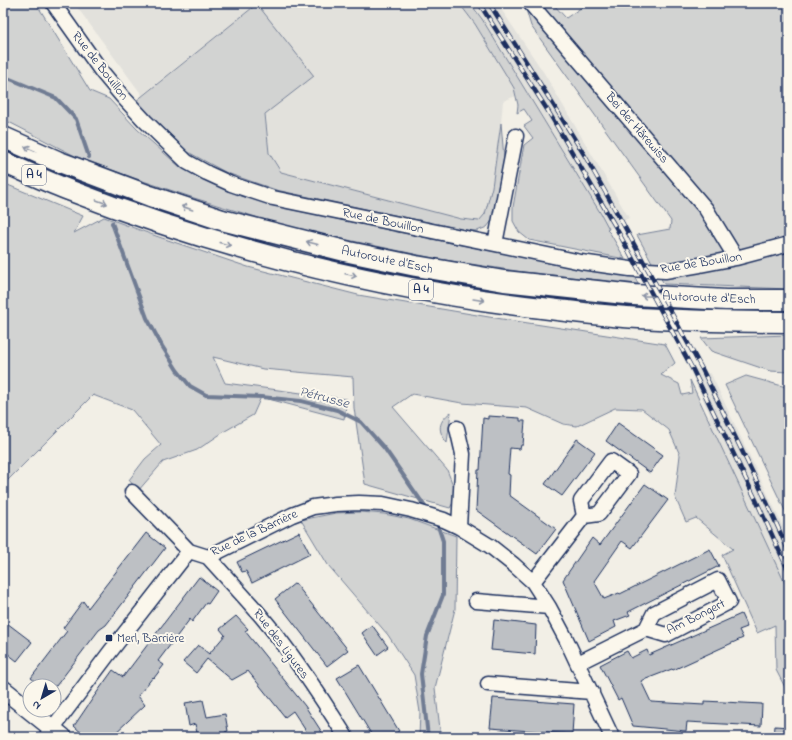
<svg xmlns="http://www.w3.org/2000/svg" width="792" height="740" font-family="'Indie Flower',sans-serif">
<rect width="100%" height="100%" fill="#f2efe6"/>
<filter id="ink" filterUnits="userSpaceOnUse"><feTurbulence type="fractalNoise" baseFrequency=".025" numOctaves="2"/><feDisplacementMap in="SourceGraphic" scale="8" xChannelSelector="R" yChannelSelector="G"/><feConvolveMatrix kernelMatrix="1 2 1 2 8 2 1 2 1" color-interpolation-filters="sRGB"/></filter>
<g filter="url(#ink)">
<path fill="#e2e1dc" d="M74 3H459L475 24 514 88 516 96 503 101 501 123 492 187 485 214 479 221 461 219 282 172 269 153 257 4 142 95Z
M470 3H497L544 73 629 218 609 229 601 214 482 19Z
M688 366 711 374 789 539V592L708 420 710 415Z"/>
<path fill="#d2d3d2" stroke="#768198" d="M3 3H36L90 91 109 99 137 129 180 167 213 184 270 205 457 244 598 272 634 276 638 284 523 272 438 259 324 235 269 221 194 198 134 178 77 157 3 119Z
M459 3H470L482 19 601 214 609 229 607 230 610 233 625 259 529 240 519 232 513 221V207L524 145 533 138 524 126 532 121 524 109 517 113 518 105 514 88 475 24Z
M524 3H552L566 18 588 3H789V289L664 284 637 235 670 229 671 221 531 26Z
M257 4 314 76 265 114 269 153 281 172 461 219 479 221 485 214 492 187 501 123 504 158 494 218 487 227 477 231 465 230 276 190 227 173 188 152 136 101Z
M3 183 83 216 74 233 104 217 156 236 248 267 358 295 489 317 665 344 675 363 661 375 679 384 682 395 692 393 690 380 789 592V695L776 670 775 625 757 633 722 555 733 549 696 518 686 522 675 497 680 455 669 430 642 409 615 408 577 426 563 424 527 408 462 403 412 394 393 407 447 470 457 495 450 508 365 484 354 408 353 377 263 369 213 357 225 383 347 399 344 419 261 397 253 415 225 431 197 450 163 462 138 491 129 480 145 459 161 445 132 410 93 395 3 485Z
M789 335V372L770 371 711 351 701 338Z
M746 376 786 387H789V519L725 385Z
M451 412 447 443C437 430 438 422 451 412Z
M360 512 384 514 409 519 456 536 455 609 435 688 441 737H419L420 712 414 675 388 635 328 565 301 520 336 513Z"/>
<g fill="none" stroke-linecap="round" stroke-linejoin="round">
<path stroke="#707b93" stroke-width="4" d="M3 76 56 98 76 119 89 157
M112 223 147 318 162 346 177 370 190 386 206 395 261 397 301 401 337 410 361 422 385 449 428 511
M428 737 421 674 427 636 443 595V541L438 526 435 521"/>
</g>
<path fill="#bdc0c4" stroke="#1b2f5e" d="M488 416 520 418V421H525L523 445H521L520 449 510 448 508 474 510 475 509 495 556 529 537 554 476 510 478 470H480L483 418 488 419Z
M618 423 663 455 650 473 606 441Z
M577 439 595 452 562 496 545 484Z
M645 484 668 500 632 548 622 541 594 581 604 599 619 593 620 594 710 549 719 566 628 612 630 615 614 621 616 627 589 641 563 580 592 538 600 545Z
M299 532 310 554 252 583 246 571 242 572 237 562Z
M146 533 165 548 106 625 99 630 56 686H41L31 678 67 631 63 628 83 601 88 608Z
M199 577 217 591 208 604 206 603 192 622 190 619 158 661 164 665 154 678 153 677 138 696 145 705 111 737H86L74 726 93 698 113 670 123 677Z
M295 583 348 650 327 666 275 599Z
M741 614 747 627 739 630 743 638 673 670 672 669 641 681 651 702 704 705V701L762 704 761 726 687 722 686 731 633 726 621 698 618 700 600 665 627 651 631 658 647 650 649 655Z
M236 616 248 629 245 631 305 706 325 737H297L306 731 293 711 285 717 248 671 232 680 207 659 196 673 183 662 198 645 209 654 225 635 220 629Z
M3 620 32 642 17 661 3 650Z
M494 620 536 625 535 654 491 650Z
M372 625 388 647 377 655 362 633Z
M359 665 399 731 389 737H373L337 678Z
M493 698 574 704 572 734 490 728Z
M203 700 207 717 225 714 228 731 225 732V735L215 737H198L195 724 189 726 185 703Z
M775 726 789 727V737H774Z"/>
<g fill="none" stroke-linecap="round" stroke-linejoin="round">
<defs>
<path id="minor" d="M53 3 102 72 122 96 145 121 187 162 207 173 231 184 273 198 495 244 581 262 630 269 665 271 700 265 736 258 789 244
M530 3 706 209 736 258
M495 244 516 136
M457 428 463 454 459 527
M132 492 189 551
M208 557C226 577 244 596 261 616 293 654 320 695 346 737
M533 582 584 516 599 514 629 474 611 461 581 501 584 516
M476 601 549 607
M578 663 646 629 666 635 729 602 718 580 654 613 646 629
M488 684 592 692
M46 737 110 652 189 551 208 557 292 515 313 507 336 504 359 503 383 504 411 510 444 520 459 527 490 546 514 565 533 582 549 607 566 639 612 737"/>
<path id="major" d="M3 689 63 737"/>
<path id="highway" d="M3 137 57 161 150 196 222 220 349 252 416 266 504 281 634 295 726 300H789
M3 162C24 171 45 181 66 189 219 249 379 289 542 308 574 312 606 316 639 318 689 321 739 322 789 322"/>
</defs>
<use href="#minor" stroke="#1b2f5e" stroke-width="17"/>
<use href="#major" stroke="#1b2f5e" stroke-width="20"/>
<use href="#highway" stroke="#1b2f5e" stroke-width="23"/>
<use href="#minor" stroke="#fbf7ec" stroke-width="14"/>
<use href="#major" stroke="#fbf7ec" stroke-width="17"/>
<use href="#highway" stroke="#fbf7ec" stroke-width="20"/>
<defs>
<path id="rail" d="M479 3 548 111 615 226 692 368 756 500 789 572
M489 3 556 109 585 156 622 222 703 371 764 496 789 552"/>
</defs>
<use href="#rail" stroke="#1b2f5e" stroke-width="4.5"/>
<use href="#rail" stroke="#fbf7ec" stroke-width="3" stroke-dasharray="9" stroke-linecap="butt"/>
</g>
<defs><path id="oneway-shaft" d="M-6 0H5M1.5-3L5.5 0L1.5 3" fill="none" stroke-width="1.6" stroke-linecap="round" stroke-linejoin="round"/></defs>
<g stroke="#8b93a5">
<use href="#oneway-shaft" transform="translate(30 149) rotate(-156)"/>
<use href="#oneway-shaft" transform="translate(102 202) rotate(20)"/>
<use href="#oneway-shaft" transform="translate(187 208) rotate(-161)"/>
<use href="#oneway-shaft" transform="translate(312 243) rotate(-165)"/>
<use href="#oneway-shaft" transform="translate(225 244) rotate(15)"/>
<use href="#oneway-shaft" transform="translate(351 275) rotate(12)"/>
<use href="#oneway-shaft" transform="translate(647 296) rotate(-177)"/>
<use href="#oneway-shaft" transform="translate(479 300) rotate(9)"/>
</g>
</g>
<rect fill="#1b2f5e" stroke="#fbf7ec" stroke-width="1.5" x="105" y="634" width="8" height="8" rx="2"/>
<g text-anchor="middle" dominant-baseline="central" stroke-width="4" stroke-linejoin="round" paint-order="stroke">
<g fill="#fbf7ec" stroke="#5e6b89" stroke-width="1">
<rect x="22" y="165" width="24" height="20" rx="3"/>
<rect x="409" y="280" width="24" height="20" rx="3"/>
</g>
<g font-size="12" font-weight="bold" fill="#1b2f5e">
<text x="34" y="175">A 4</text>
<text x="421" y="290">A 4</text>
</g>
<g font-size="13" fill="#1b2f5e" stroke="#fbf7ec">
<text transform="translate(100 66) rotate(52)">Rue de Bouillon</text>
<text transform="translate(637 128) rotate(49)">Bei der Härewiss</text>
<text transform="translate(383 221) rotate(12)">Rue de Bouillon</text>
<text transform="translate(387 260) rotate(12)">Autoroute d'Esch</text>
<text transform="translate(701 263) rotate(-9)">Rue de Bouillon</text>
<text transform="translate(709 298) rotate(2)">Autoroute d'Esch</text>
<text transform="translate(254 533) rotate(-25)">Rue de la Barrière</text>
<text transform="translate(696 617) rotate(-27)">Am Bongert</text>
<text transform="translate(281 644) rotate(53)">Rue des Ligures</text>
</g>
<g font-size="13" fill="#1b2f5e" stroke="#fbf7ec" text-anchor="start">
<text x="117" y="638">Merl, Barrière</text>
</g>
<g font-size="14" font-style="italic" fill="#465579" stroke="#fbf7ec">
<text transform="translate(324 398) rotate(15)">Pétrusse</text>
</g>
</g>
<rect width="792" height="740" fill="none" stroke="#fbf7ec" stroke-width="16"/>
<rect x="8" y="8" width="776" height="724" fill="none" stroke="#1b2f5e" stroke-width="1.5" filter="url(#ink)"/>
<g transform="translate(42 698) rotate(218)"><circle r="19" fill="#fbf7ec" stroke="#a1a7b3"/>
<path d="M0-3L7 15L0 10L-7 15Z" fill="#1b2f5e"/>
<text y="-6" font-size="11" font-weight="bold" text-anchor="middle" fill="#1b2f5e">N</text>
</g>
</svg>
